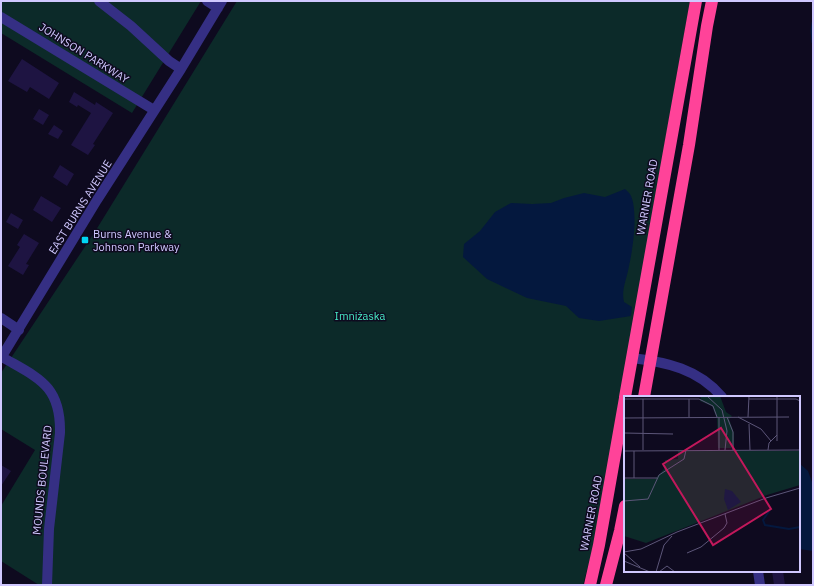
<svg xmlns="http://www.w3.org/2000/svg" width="814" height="586" font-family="'IBM Plex Sans',sans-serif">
<rect width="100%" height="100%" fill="#0e0a1f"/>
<path fill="#0c2a29" d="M1 1H201L132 113 1 33Z
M237 1H690L594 544 583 585H39L1 561V506L35 450 1 429V373L96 230Z"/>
<path fill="#04183e" d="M625 189C627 191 630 193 631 196 638 212 633 249 629 266 627 279 621 289 624 302L632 307 631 316 599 321 579 318 566 306 527 298 487 279 463 257 464 244 480 231 495 212 511 203 532 204 551 203 564 198 584 193 605 197Z
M799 463 808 471 813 485V551L799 549Z"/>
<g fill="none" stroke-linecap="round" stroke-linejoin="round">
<path stroke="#04183e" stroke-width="3" d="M813 23 812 31 813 42"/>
</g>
<path fill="#1e1442" d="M22 59 59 83 49 99 30 87 27 92 8 81Z
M74 92 95 105 96 102 113 113 93 144 95 145 88 155 71 145 91 113 78 105 77 107 69 102Z
M39 109 49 115 43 125 33 119Z
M54 125 63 131 58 139 48 134Z
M60 165 74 174 67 186 53 177Z
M41 196 61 208 52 222 33 210Z
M11 213 23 220 18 229 6 222Z
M24 234 39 243 26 264 29 265 23 275 8 266 20 247 17 245Z
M1 465 11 471 1 486Z
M772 571H783L785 585H774Z"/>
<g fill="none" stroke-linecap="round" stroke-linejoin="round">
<path stroke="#352f84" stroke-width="10" d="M99 1 131 26 169 61 181 69
M207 1 218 8
M1 17 154 110
M1 318 19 330
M2 357C38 378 61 385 60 433L49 529 47 585
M1 358 97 200 181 69 222 1
M632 358C666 362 699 369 722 397
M758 571 760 585"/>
<path stroke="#ff4399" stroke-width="12" d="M625 397 696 1
M644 397 689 145 707 26 712 1
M590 585 599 545 625 398
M606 585 620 531 625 506"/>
</g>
<rect fill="#00d5f3" stroke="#0e0a1f" stroke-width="1.5" x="81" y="236" width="8" height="8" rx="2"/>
<g text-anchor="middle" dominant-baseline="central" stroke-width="3" stroke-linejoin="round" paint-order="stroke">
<g font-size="11" fill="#d0c8ff" stroke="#0e0a1f">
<text transform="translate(84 53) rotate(32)">JOHNSON PARKWAY</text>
<text transform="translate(647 197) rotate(-80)">WARNER ROAD</text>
<text transform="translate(80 207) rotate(-58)">EAST BURNS AVENUE</text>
<text transform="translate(42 480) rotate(-84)">MOUNDS BOULEVARD</text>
<text transform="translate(591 513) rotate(-79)">WARNER ROAD</text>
</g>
<g font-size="11" fill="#d0c8ff" stroke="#0e0a1f" text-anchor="start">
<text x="93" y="234">Burns Avenue &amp;<tspan x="93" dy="13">Johnson Parkway</tspan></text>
</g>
<g font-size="11" fill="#47ecc6" stroke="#0e0a1f">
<text x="360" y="316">Imniżaska</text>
</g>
</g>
<g transform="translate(624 396)">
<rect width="176" height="176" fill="#0e0a1f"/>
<path d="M77 0H96L102 16 108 20 105 23 110 37V52H94L93 23 88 10 76 5ZM54 55H176V89L143 99 22 147 0 140V83H31L41 72V64L54 63Z" fill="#0c2a29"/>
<path d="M101 93 108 95 117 106 104 114 100 103Z" fill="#04183e"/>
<path fill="none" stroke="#04183e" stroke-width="2" d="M146 114 139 124 141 129 165 133 176 131"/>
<path fill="none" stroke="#5c5679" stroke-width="1" d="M83 0 98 14 103 35 101 54M153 0V45M0 3H75L89 10 93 21M19 3V54M125 3H172L176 5M65 21V3M95 21V54M103 21 109 36V54M114 21 137 33 147 45M124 21 125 0M0 22 165 21M125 28 126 54M0 37 49 38M144 54 145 47 153 39M0 55 176 54M10 55V82M0 82H33M0 105 24 103 35 79 60 63 62 54M0 156 17 153 53 136 142 102 176 92M0 157 16 171M63 157 77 151 100 132 103 127 101 118M0 165 26 176M32 176 40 149 48 140M35 176 43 170 51 176"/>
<path fill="#c2185b" fill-opacity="0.15" stroke="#c2185b" stroke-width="2" d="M97 32 147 113 89 149 39 68Z"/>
<rect width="176" height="176" fill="none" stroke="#d0c8ff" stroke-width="2"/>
</g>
<rect width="814" height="586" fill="none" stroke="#d0c8ff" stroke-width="4"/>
</svg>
